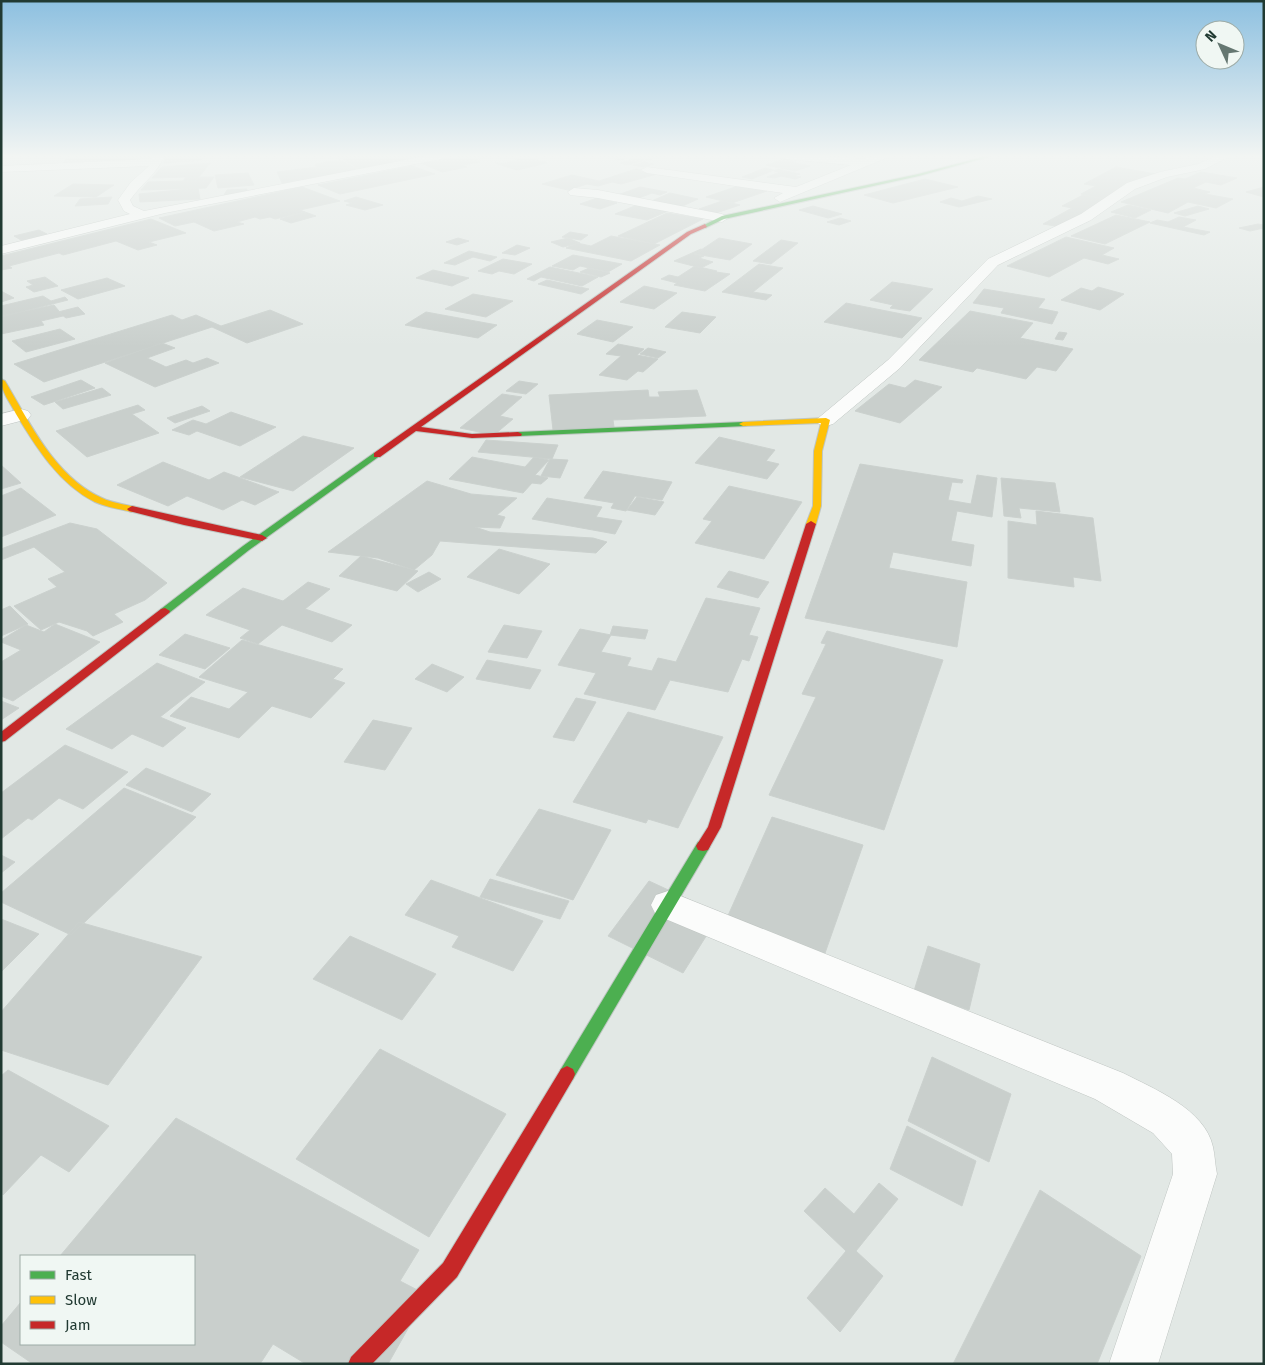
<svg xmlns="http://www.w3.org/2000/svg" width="1265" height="1365" font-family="'Fira Sans',sans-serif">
<rect width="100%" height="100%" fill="#e2e8e5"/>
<path fill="#c9cfcc" stroke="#cbd1ce" d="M100 156H151L149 160 77 165 79 161 64 162 67 158Z
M165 156H202V160L164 163Z
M337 156H360L364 157 375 156H440L371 166 375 168 361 170Z
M462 156 490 157 474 160 480 162 463 165 467 167 442 172 421 163Z
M525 156 547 163 517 170 495 163H506Z
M609 156H612L627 158 622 160 604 157Z
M642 156H663L649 160 636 157Z
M794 156 804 157 791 162 810 166 795 171 766 165Z
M636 158 644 160 628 165 620 163Z
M340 160 359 170 282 183 277 172 317 167 315 164Z
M644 162 654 164 643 167 633 165Z
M210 163 199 177H214L206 188 141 190 148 182 183 181 186 177 152 178 162 167Z
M412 166 435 174 340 194 318 185Z
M1116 167 1156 174 1109 200 1081 194 1096 186 1084 184Z
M765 168 774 170 752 179 742 177Z
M636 169 657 174 621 184 612 182 598 186 587 184 568 190 542 184 572 175 599 181Z
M778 169 800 174 794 176 801 177 795 179 781 176 775 178 767 177 780 172 774 171Z
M1201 172 1237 178 1221 185 1206 182 1193 188 1210 192 1205 194 1233 199 1216 208 1188 202 1168 213 1121 202 1178 178 1185 179Z
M248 173 254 185 218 188 215 175Z
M925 179 958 187 893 203 864 195Z
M73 184 114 185 96 197 54 196Z
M741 185 767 191 732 203 706 197Z
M302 187 340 201 300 210 305 212 275 219 270 217 260 219 255 217 237 222 244 224 214 231 194 222 175 226 159 218Z
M640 187 667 192 660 195 652 193 631 201 612 197Z
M1264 187V197L1246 192Z
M198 188 200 199 140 202 139 194Z
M247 189 245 194 224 195 227 190Z
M670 193 698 199 676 209 647 203Z
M1083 195 1110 200 1061 227 1043 224 1072 208 1062 206Z
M978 196 992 199 959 207 940 202 951 198 962 201Z
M112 197 108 204 75 206 80 199Z
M356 197 383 205 365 210 346 205 352 203 344 201Z
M597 198 617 203 600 209 580 204Z
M722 201 740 205 716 213 699 209Z
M637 205 668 211 647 220 615 214Z
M1128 205 1151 210 1135 218 1111 212Z
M813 206 842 214 828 218 799 210Z
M1198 206 1209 209 1185 216 1174 213Z
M305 212 316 216 291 223 280 219Z
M667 213 703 219 654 244 618 236Z
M1116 215 1150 222 1105 244 1071 236Z
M1179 217 1196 220 1183 227 1210 232 1204 235 1150 223 1157 220 1168 222Z
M840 218 851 221 839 225 827 222Z
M151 219 186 233 149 242 157 245 138 250 116 241 63 255 59 253 9 266 12 268 1 270V256Z
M1258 224 1264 225V228L1250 231 1239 228Z
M39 230 47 234 21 240 14 236Z
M570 232 588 235 581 240 562 237Z
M611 236 660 245 631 261 566 248 577 243 591 246Z
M1066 237 1114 248 1102 255 1119 259 1108 264 1084 258 1049 277 1007 266Z
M458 238 469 241 457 245 446 242Z
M568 238 580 243 563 247 551 242Z
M719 238 752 244 730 260 695 254Z
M781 240 798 243 771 264 753 261Z
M517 245 530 248 515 255 502 253Z
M701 249 703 250 694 254 704 256 699 258 713 262 701 268 674 261Z
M469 251 497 257 490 261 473 257 455 265 444 263Z
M573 255 622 264 608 272 580 266 573 270 552 266Z
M503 259 532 264 514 274 499 271 492 274 478 271Z
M759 264 783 268 753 292 772 295 766 300 722 292Z
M695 266 717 271 716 272 730 274 705 291 674 285 677 283 661 279 669 275 678 277Z
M550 267 598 277 582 286 541 277 534 281 527 279Z
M589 268 610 273 601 277 580 272Z
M433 270 469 278 452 286 416 278Z
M45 277 58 286 34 292 26 287 33 285 27 281Z
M107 278 125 286 78 299 61 290Z
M547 280 589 289 581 294 538 284Z
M892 282 911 285 933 289 910 311 890 308 893 305 870 300Z
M644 286 677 293 654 309 620 302Z
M1098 287 1124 294 1100 310 1061 300 1081 288 1092 291Z
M984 289 1045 299 1038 308 1058 312 1052 324 1001 313 1004 308 973 303Z
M1 291 14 298 1 302Z
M473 294 513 301 486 317 445 309Z
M43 296 51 301 65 297 68 300 1 317V306Z
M846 303 922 318 902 338 824 322Z
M54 305 63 316 41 321 44 325 1 334V316Z
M78 307 85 314 66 318 58 312Z
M270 310 303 324 247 343 212 327 44 382 14 364 172 315 182 320 196 315 221 326Z
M970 311 1033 323 1020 338 1073 349 1056 371 1037 367 1026 379 977 368 973 372 919 360Z
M426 312 497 325 478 338 405 325Z
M682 312 716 317 700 333 665 327Z
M597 320 633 327 613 342 577 334Z
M60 329 75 339 26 352 12 341Z
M1059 332 1067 333 1063 340 1055 339Z
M162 343 175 348 147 358 166 367 186 360 193 363 207 358 219 363 155 387 105 363Z
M618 344 644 349 637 355 658 359 643 372 638 371 627 380 599 375 621 356 606 354Z
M648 348 666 352 658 358 640 354Z
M81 380 95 388 44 405 31 397Z
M915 380 942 387 900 423 855 411 889 384 905 388Z
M519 381 538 384 526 394 506 391Z
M102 388 111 395 63 409 55 402Z
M648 390 649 397H660L658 392 697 390 706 416 613 420 614 427 553 430 549 395Z
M502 394 522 397 500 416 513 419 494 435 460 428Z
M138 405 145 410 132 414 159 433 87 457 56 431Z
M202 406 210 411 175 423 167 418Z
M231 412 276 427 240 446 197 431 189 435 172 430 193 420 206 424Z
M303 436 354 448 293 491 240 477Z
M719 437 775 450 766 461 779 464 767 479 695 463Z
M486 440 558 445 552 459 478 452Z
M472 457 525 467 534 457 549 460 535 475 548 478 541 484 532 483 523 493 449 479Z
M550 459 568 460 560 478 541 476Z
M163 462 209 480 224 472 279 492 255 505 242 500 223 510 187 496 168 506 117 485Z
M860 464 963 480 962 483 952 482 948 500 971 504 977 475 997 478 992 517 957 511 951 541 974 545 971 566 893 552 889 568 967 582 957 647 805 618Z
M1 465 21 483 1 489Z
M603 471 672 482 662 500 635 496 626 511 611 508 614 503 584 498Z
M1001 478 1055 483 1060 512 1019 508 1021 518 1004 516Z
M427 481 471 494 517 498 497 515 505 517 500 528 475 527 490 532 593 538 607 542 596 553 440 541 432 555 414 570 378 558 328 552Z
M729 486 802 502 764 559 695 543 712 521 703 519Z
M21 488 56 515 1 537V496Z
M637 497 664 502 655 515 627 510Z
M547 498 602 507 596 517 622 521 615 534 532 519Z
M1036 511 1093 518 1101 581 1073 577 1074 587 1008 578V521L1037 525Z
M70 523 97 529 167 583 145 600 114 614 123 622 93 636 87 631 59 622 41 630 14 606 57 587 48 579 65 572 34 547 1 560V549Z
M499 549 550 564 519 594 467 577Z
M361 556 418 571 397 591 339 576Z
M729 571 769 582 758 598 717 587Z
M429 572 441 579 418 592 406 584Z
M308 582 330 589 305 609 352 625 332 642 282 625 258 644 240 638 250 630 206 615 243 588 283 601Z
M706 598 760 608 749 635 758 637 749 661 742 659 728 692 670 680 655 710 584 694 596 673 558 665 580 629 611 635 601 652 631 658 627 666 652 671 658 658 676 662Z
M10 606 28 624 1 636V610Z
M55 624 100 642 13 701 1 696V662L21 650 1 642V640L26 625 44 632Z
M504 625 542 631 527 658 488 652Z
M613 626 648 630 645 639 610 635Z
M827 631 943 660 884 830 769 795 816 697 802 694 826 644 821 643Z
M185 634 230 648 205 669 159 655Z
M242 640 343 669 333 679 345 683 311 718 272 706 239 738 170 716 191 697 229 709 248 692 199 677Z
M487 660 541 670 530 689 476 679Z
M157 663 205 682 160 717 186 728 163 747 132 734 112 749 66 729Z
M432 664 464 677 447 692 415 679Z
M576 698 596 702 574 741 553 737Z
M1 701 19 708 1 720Z
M628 712 723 737 678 828 648 819 646 823 573 802Z
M373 720 412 728 385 770 344 762Z
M65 745 128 772 83 809 59 798 32 820 28 818 1 839V793Z
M146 768 211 794 192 812 126 785Z
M124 788 196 817 71 935 1 902V893Z
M539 809 611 830 573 900 496 875Z
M772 817 863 845 818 973 718 938Z
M1 855 15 862 1 873Z
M490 879 569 901 560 919 480 897Z
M431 880 543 921 513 971 452 947 459 936 405 915Z
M649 881 720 914 683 973 608 936Z
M1 919 39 934 1 972Z
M79 922 202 957 108 1085 1 1050V1012Z
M350 936 436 974 402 1020 313 979Z
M928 946 980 964 969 1010 914 991Z
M380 1049 506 1114 429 1237 296 1159Z
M932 1057 1011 1094 989 1162 908 1121Z
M8 1070 109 1126 69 1172 41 1155 3 1195 1 1076Z
M176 1118 419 1250 400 1281 427 1295 388 1364H306L273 1344 260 1364H33L1 1342V1326L21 1302V1344H194V1256H60Z
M907 1126 976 1161 962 1206 890 1169Z
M879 1183 898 1199 856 1251 883 1276 840 1332 807 1298 846 1251 804 1211 825 1188 854 1214Z
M1040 1190 1141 1256 1097 1364H953Z"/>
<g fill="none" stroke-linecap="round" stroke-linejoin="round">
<defs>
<path id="street" d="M154 156H164C158 173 141 184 130 200L133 206 144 211 426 156H446L441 159 165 213 1 254V246L130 214 124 211 118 200 131 182 149 166 1 172V166L152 159Z
M781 156H822L864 159 873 156H887L886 158 780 202 774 198 783 193 647 173 641 170 647 167 796 187 851 165 786 159Z
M1217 156H1230L1205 169 1167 177 1135 189 1091 220 998 265 900 368 833 424 826 426 819 424 816 420 888 360 988 259 1081 214 1127 183 1160 172 1198 164Z
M574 188 598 190 722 214 728 218 722 222 598 198 570 195 568 192Z
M21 409 28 411 31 415 28 419 1 426V414Z
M668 891 1123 1073C1154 1089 1205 1109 1213 1147 1215 1156 1215 1165 1217 1174L1158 1364H1109L1173 1174 1172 1154 1153 1133 1095 1099 656 915 651 905 656 895Z"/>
<path id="fast" d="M986 156H992L919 176 724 219 705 228 702 226 722 216 918 174Z
M743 422H746V426L518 436 514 434 518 432Z
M374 453H380L381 455 249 550 169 613H161L160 611 161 609 243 546Z
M703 841 708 842 710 846 708 850 573 1079 567 1082 561 1079 559 1074 561 1069 698 842Z"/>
<path id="slow" d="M1 379 5 381C30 423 55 477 102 498 112 503 124 504 135 507V511L132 512C120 509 106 507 95 502 59 484 36 447 16 414 10 402 1 392 1 379Z
M826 418 830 420 822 451 821 506 816 524 811 527 806 524 813 506 814 451 821 423 743 426 739 424 743 422Z"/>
<path id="jam" d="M705 224 707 227 691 234 421 427 472 434 518 432 522 434 521 436 472 438 416 431 380 457H374V453L687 232Z
M132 506 262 535 267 538 262 541 184 525 129 511 127 509Z
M811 521 816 524 721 827 708 850 703 851 698 850 696 846 708 827 806 524Z
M165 608 170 611 169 613 5 741 1 742V732L161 609Z
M567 1066 573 1069 575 1074 573 1079 457 1277 372 1364H348L351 1357 443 1263 561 1069Z"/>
</defs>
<use href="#street" stroke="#bfc5c2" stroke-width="1"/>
<use href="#fast" stroke="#bec6c2" stroke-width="2"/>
<use href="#slow" stroke="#bec6c2" stroke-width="2"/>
<use href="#jam" stroke="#bec6c2" stroke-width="2"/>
<use href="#street" fill="#fbfcfb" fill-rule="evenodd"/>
<use href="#fast" fill="#4caf50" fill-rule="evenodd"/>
<use href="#slow" fill="#ffc107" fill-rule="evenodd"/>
<use href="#jam" fill="#c62828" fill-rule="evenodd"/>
</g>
<linearGradient id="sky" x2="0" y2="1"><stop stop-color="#8dc0e0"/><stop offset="0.45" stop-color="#f2f5f3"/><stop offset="1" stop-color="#f2f5f3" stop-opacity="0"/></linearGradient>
<rect width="1265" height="347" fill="url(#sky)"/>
<rect width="1265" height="1365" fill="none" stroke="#213a32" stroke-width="5"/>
<rect x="20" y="1255" width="175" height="90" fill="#f0f7f3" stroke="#9daba6"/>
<rect x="30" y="1271" width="25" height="8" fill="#4caf50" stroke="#9daba6"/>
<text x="65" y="1280" font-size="15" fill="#213a32">Fast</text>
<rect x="30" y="1296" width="25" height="8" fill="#ffc107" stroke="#9daba6"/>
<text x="65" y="1305" font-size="15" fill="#213a32">Slow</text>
<rect x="30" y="1321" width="25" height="8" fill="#c62828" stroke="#9daba6"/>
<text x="65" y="1330" font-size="15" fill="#213a32">Jam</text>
<g transform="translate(1220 45) rotate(314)"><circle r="24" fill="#f0f7f3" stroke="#9daba6"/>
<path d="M0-4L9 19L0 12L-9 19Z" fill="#657771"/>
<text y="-8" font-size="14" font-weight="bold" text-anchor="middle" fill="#213a32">N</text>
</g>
</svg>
